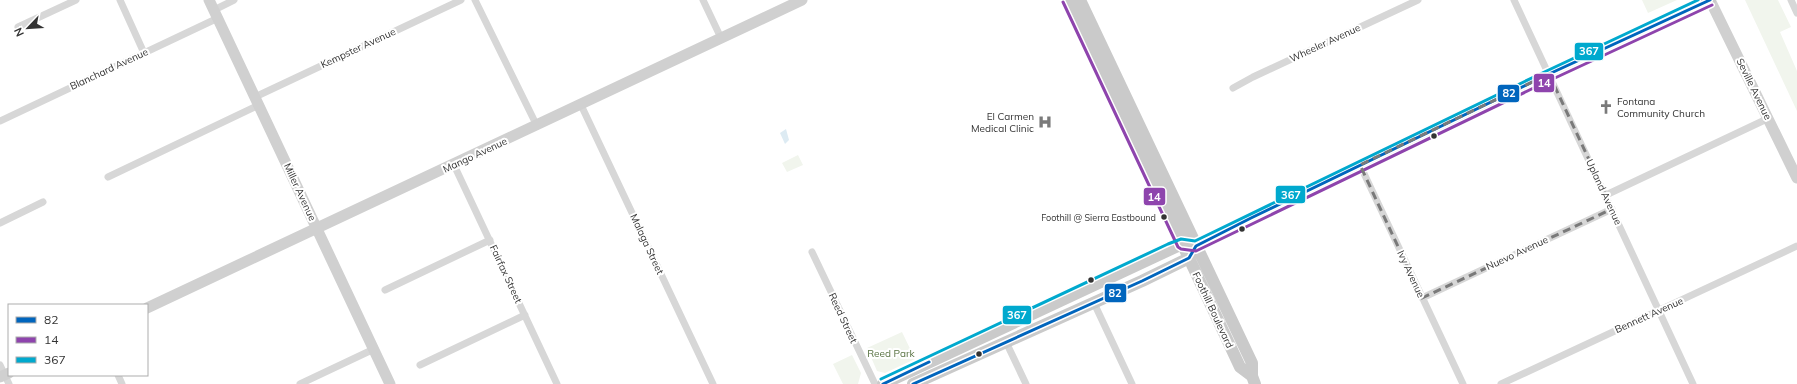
<svg xmlns="http://www.w3.org/2000/svg" width="1797" height="384" font-family="Mulish,sans-serif">
<rect width="100%" height="100%" fill="#fff"/>
<path fill="#f1f5ed" d="M1642 0H1677L1648 13Z
M1745 0H1778L1791 27 1780 32 1797 71V111Z
M798 155 803 165 787 172 782 163Z
M902 332 915 359 885 373 877 371 867 348Z
M852 355 861 373 858 384H843L833 364Z"/>
<path fill="#ddebf3" d="M786 129 789 140 785 144 780 133Z"/>
<g fill="none" stroke-linecap="round" stroke-linejoin="round">
<path stroke="#d7d7d7" stroke-width="7" d="M120 0 144 53
M475 0 537 126
M703 0 721 38
M1514 0 1693 384
M1791 0 1797 13
M214 10 234 0
M18 27 76 0
M1233 88 1253 77 1418 0
M255 97 461 0
M581 105 713 384
M0 121 218 18
M454 165 557 384
M1360 165 1463 384
M108 177 259 105
M1606 195 1769 118
M0 223 43 202
M812 252 875 384
M385 290 490 240
M1422 298 1612 209
M1094 303 1132 384
M1006 342 1026 384
M0 365 9 384
M420 365 525 315
M118 375 122 384
M300 384 374 349
M1501 384 1797 246"/>
<path stroke="#d0d0d0" stroke-width="11" d="M209 0 390 384
M1710 0 1797 178
M147 308 802 0
M0 377 9 373"/>
<path stroke="#cacaca" stroke-width="12" d="M1068 0 1240 367 1252 376 1255 384
M1080 0 1252 363V376
M883 384 1182 244 1189 245
M913 384 1142 281 1189 258 1196 246 1251 218 1549 74 1710 0"/>
<defs>
<path id="bus-1" d="M883 384 929 362
M913 384 1142 281 1189 258 1196 246 1251 218 1549 74 1710 0"/>
<path id="bus-2" d="M1063 2 1178 247 1181 249 1196 251 1542 84 1712 5"/>
<path id="bus-3" d="M881 379 1168 244 1181 239 1195 241 1538 75 1698 0"/>
</defs>
<use href="#bus-1" stroke="#fff" stroke-width="6"/>
<use href="#bus-2" stroke="#fff" stroke-width="6"/>
<use href="#bus-3" stroke="#fff" stroke-width="6"/>
<use href="#bus-1" stroke="#0065bd" stroke-width="3"/>
<use href="#bus-2" stroke="#8e44ad" stroke-width="3"/>
<use href="#bus-3" stroke="#00a9ce" stroke-width="3"/>
</g>
<path fill="none" stroke="#7a7a7a" stroke-width="3" stroke-dasharray="8 5" stroke-linejoin="round" d="M1549 74 1612 209 1422 298 1360 165Z"/>
<defs>
<symbol id="church-bare" viewBox="-9 -9 18 18"><path d="M-1.2-6h2.4v3.5h3.3v2.4h-3.3V6h-2.4V-.1h-3.3v-2.4h3.3Z" fill="#7a7a7a" stroke="#fff" stroke-width="2.5" paint-order="stroke"/></symbol>
<symbol id="hospital-bare" viewBox="-9 -9 18 18"><path d="M-5-5h3v3.5h4V-5h3V5h-3V1.5h-4V5h-3Z" fill="#7a7a7a" stroke="#fff" stroke-width="2.5" paint-order="stroke"/></symbol>
</defs>
<g fill-rule="evenodd">
<use href="#church-bare" x="1596" y="97" width="20" height="20"/>
<use href="#hospital-bare" x="1035" y="112" width="20" height="20"/>
</g>
<g fill="#333" stroke="#fff" stroke-width="1.5">
<circle cx="1434" cy="136" r="3.5"/>
<circle cx="1164" cy="217" r="3.5"/>
<circle cx="1242" cy="229" r="3.5"/>
<circle cx="1091" cy="280" r="3.5"/>
<circle cx="979" cy="354" r="3.5"/>
</g>
<g text-anchor="middle" dominant-baseline="central" stroke-width="4" stroke-linejoin="round" paint-order="stroke">
<g font-size="9" fill="#333" stroke="#fff" text-anchor="end">
<text x="1156" y="217">Foothill @ Sierra Eastbound</text>
</g>
<g font-size="10" fill="#333" stroke="#fff">
<text transform="translate(1325 43) rotate(-25)">Wheeler Avenue</text>
<text transform="translate(358 48) rotate(-25)">Kempster Avenue</text>
<text transform="translate(109 69) rotate(-25)">Blanchard Avenue</text>
<text transform="translate(1754 89) rotate(64)">Seville Avenue</text>
<text transform="translate(475 155) rotate(-25)">Mango Avenue</text>
<text transform="translate(300 192) rotate(65)">Miller Avenue</text>
<text transform="translate(1604 192) rotate(65)">Upland Avenue</text>
<text transform="translate(647 244) rotate(65)">Malaga Street</text>
<text transform="translate(1517 253) rotate(-25)">Nuevo Avenue</text>
<text transform="translate(506 274) rotate(65)">Fairfax Street</text>
<text transform="translate(1411 274) rotate(65)">Ivy Avenue</text>
<text transform="translate(1213 310) rotate(65)">Foothill Boulevard</text>
<text transform="translate(1649 315) rotate(-24)">Bennett Avenue</text>
<text transform="translate(843 318) rotate(65)">Reed Street</text>
</g>
<g font-size="10" fill="#333" stroke="#fff" text-anchor="start">
<text x="1617" y="101">Fontana<tspan x="1617" dy="12">Community Church</tspan></text>
<text x="1034" y="116" text-anchor="end">El Carmen<tspan x="1034" dy="12">Medical Clinic</tspan></text>
</g>
<g font-size="10" fill="#56703f" stroke="#fff">
<text x="891" y="353">Reed Park</text>
</g>
</g>
<g stroke="#fff" stroke-width="1.5">
<rect x="1574" y="42" width="30" height="19" rx="4" fill="#00a9ce"/>
<rect x="1533" y="73" width="22" height="20" rx="4" fill="#8e44ad"/>
<rect x="1497" y="84" width="23" height="19" rx="4" fill="#0065bd"/>
<rect x="1275" y="185" width="31" height="19" rx="4" fill="#00a9ce"/>
<rect x="1143" y="187" width="23" height="19" rx="4" fill="#8e44ad"/>
<rect x="1104" y="283" width="23" height="20" rx="4" fill="#0065bd"/>
<rect x="1002" y="305" width="30" height="20" rx="4" fill="#00a9ce"/>
</g>
<g font-size="11" text-anchor="middle" font-weight="bold" fill="#fff">
<text x="1589" y="55">367</text>
<text x="1544" y="87">14</text>
<text x="1509" y="97">82</text>
<text x="1291" y="199">367</text>
<text x="1154" y="201">14</text>
<text x="1115" y="297">82</text>
<text x="1017" y="319">367</text>
</g>
<rect x="8" y="304" width="140" height="72" fill="#ffffff" stroke="#adadad"/>
<rect x="16" y="317" width="20" height="6" fill="#0065bd" stroke="#adadad"/>
<text x="44" y="324" font-size="12" fill="#333333">82</text>
<rect x="16" y="337" width="20" height="6" fill="#8e44ad" stroke="#adadad"/>
<text x="44" y="344" font-size="12" fill="#333333">14</text>
<rect x="16" y="357" width="20" height="6" fill="#00a9ce" stroke="#adadad"/>
<text x="44" y="364" font-size="12" fill="#333333">367</text>
<g transform="translate(28 28) rotate(245)" stroke="#ffffff" stroke-width="3" paint-order="stroke">
<path d="M0-3L7 15L0 10L-7 15Z" fill="#333333"/>
<text y="-6" font-size="11" font-weight="bold" text-anchor="middle" fill="#333333">N</text>
</g>
</svg>
